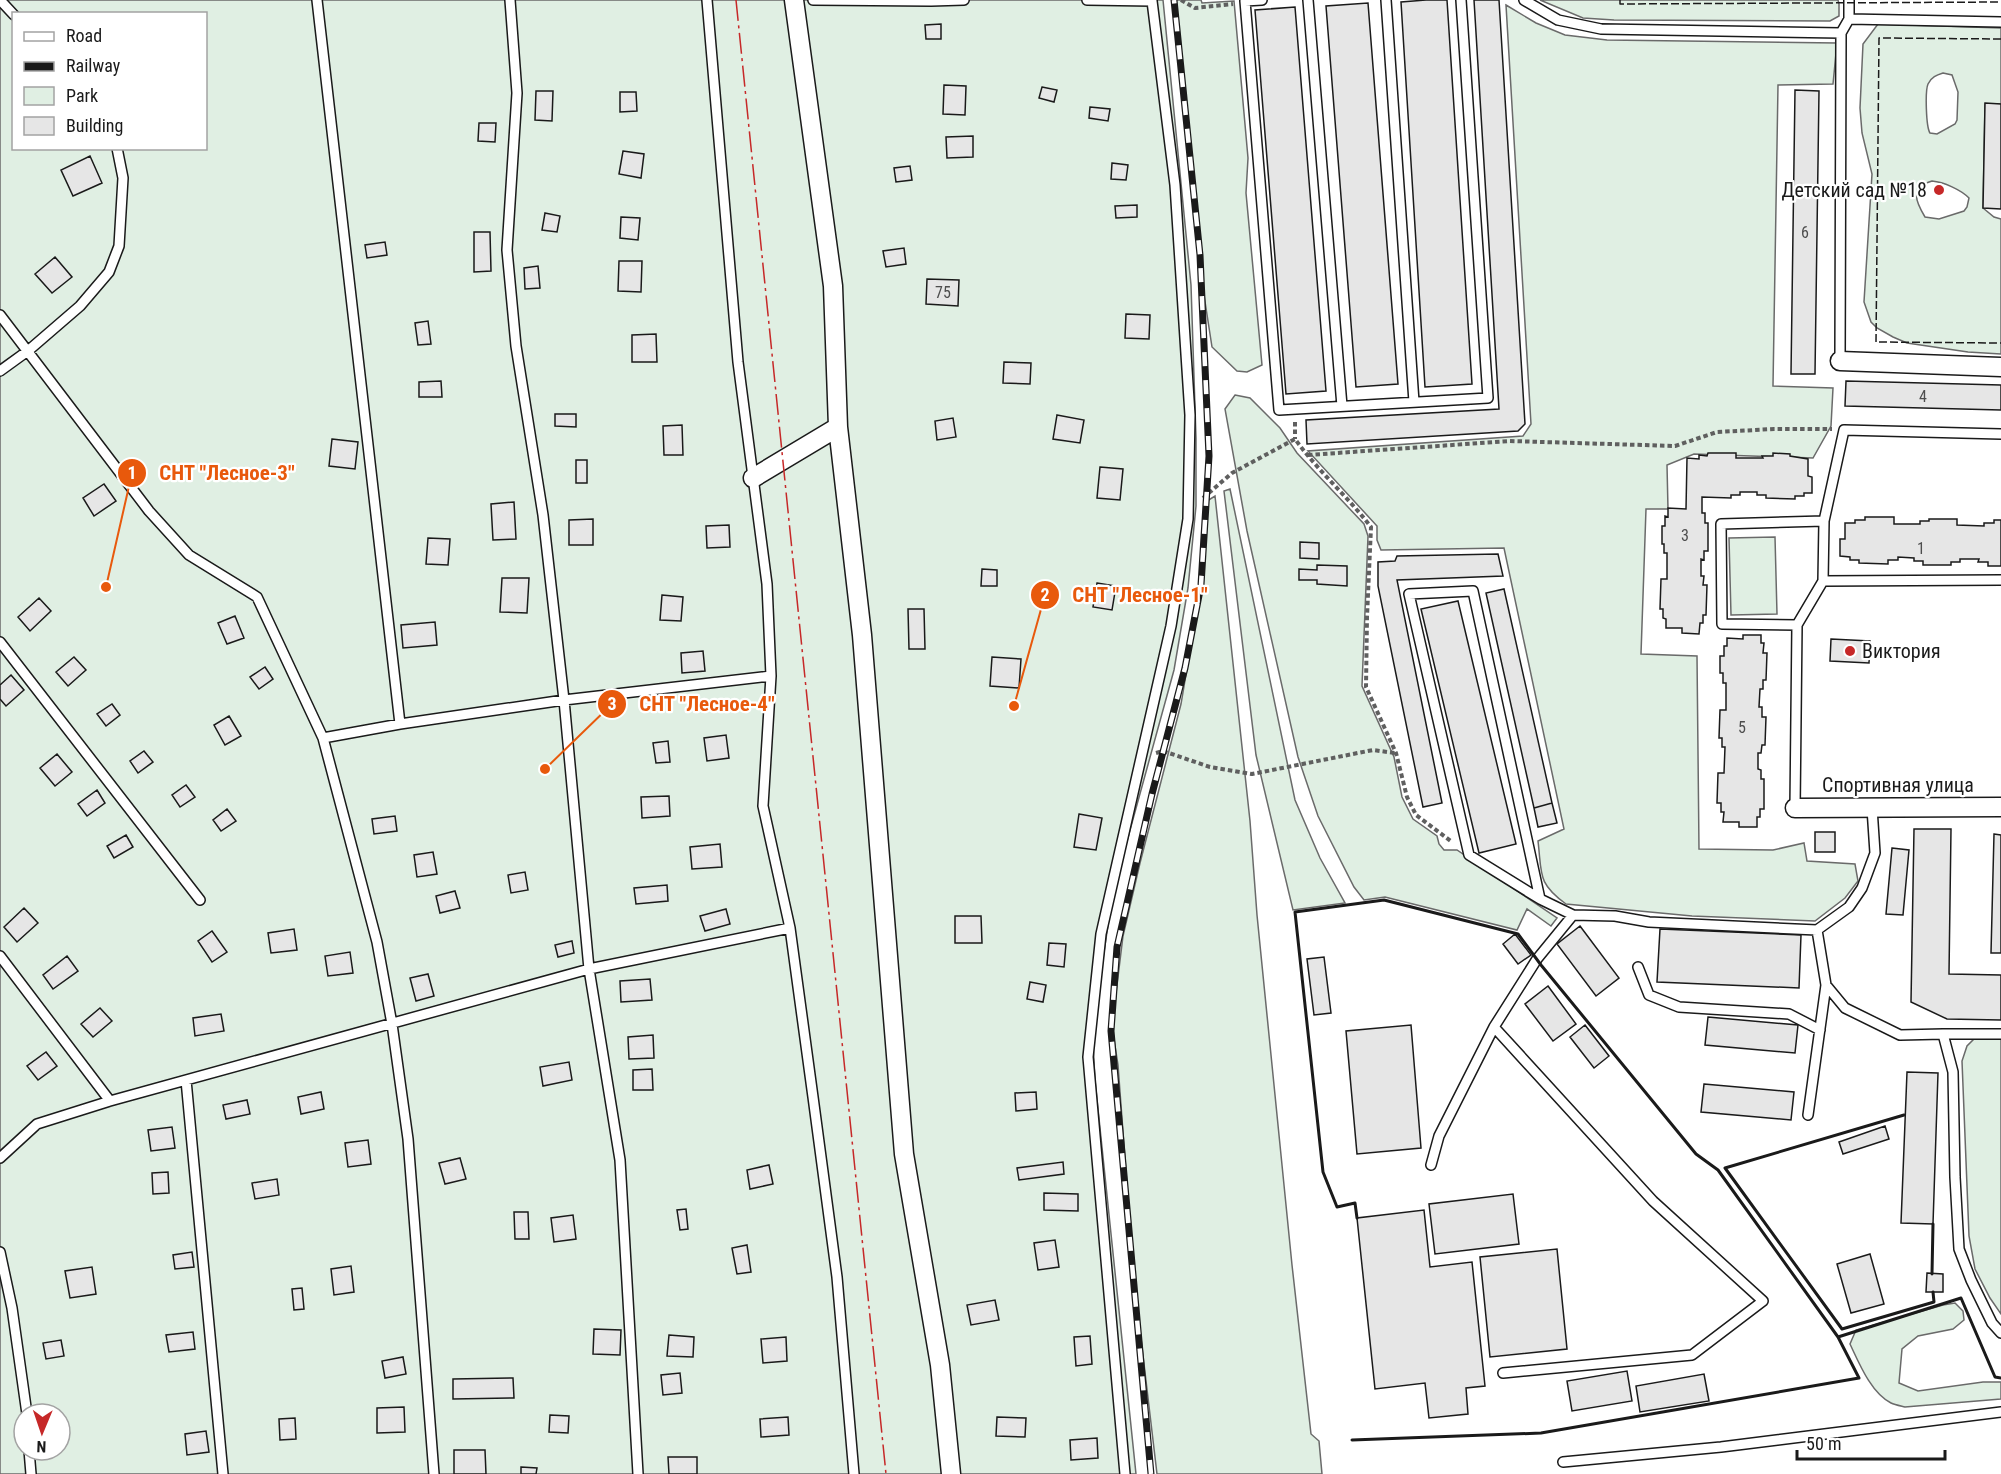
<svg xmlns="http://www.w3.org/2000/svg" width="2001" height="1474" font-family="'Roboto Condensed',sans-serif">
<rect width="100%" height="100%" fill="#fff"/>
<path fill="#e0efe3" stroke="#6a6a6a" stroke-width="1.5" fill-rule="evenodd" d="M0 0H1163L1191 285 1196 438V506L1188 588 1174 670 1113 892 1097 999 1093 1043 1095 1080 1136 1474H0ZM14 14H206V148H14ZM24 1414H60V1450H24Z
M1173 0H1201L1202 3 1234 1 1248 158 1246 193 1262 365 1247 372 1237 371 1212 347 1198 256Z
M1540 0H1838L1839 4V16L1830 21 1614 20 1583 18Z
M1506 5 1536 23 1565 35 1607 40 1837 43 1833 84 1778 85 1773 386 1833 388 1831 426 1813 458 1694 454 1667 465 1668 509H1646L1641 654 1697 656 1699 849 1773 850 1804 843 1807 861 1855 864 1858 881 1845 898 1815 921 1692 916 1566 904C1537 883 1542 874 1538 841L1564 829 1504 548 1381 550 1377 540V526L1308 451 1523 436 1531 424Z
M1878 24 2001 28V104H1985L1983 208 1994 217 2001 219V354L1968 352 1907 343 1893 337 1877 328 1871 322 1864 302 1872 174 1862 133 1860 108 1863 44ZM1943 73 1952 75 1958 92 1957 120 1955 124 1937 134 1930 133C1926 127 1925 91 1928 84 1931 77 1937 75 1943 73ZM1932 181C1944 182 1961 190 1969 198L1967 207 1964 211 1939 219 1925 217C1916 202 1909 188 1932 181Z
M1235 395 1250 398 1280 428 1297 453 1364 524 1368 536 1362 686 1394 757 1402 797 1413 819 1437 836 1439 844 1444 850H1457L1557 918 1551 926 1527 909 1517 930 1385 897 1364 900 1354 887 1318 816 1298 757 1247 531 1225 409Z
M1230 489 1295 800 1320 858 1345 903 1293 910 1256 755 1224 491Z
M1215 496 1250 821 1257 915 1292 1265 1311 1434 1319 1441 1322 1474H1157L1134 1279 1118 1065 1112 1026 1123 936 1140 863 1181 704 1200 591 1207 501Z
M1775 537 1777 614 1731 615 1729 538Z
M1976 1037H2001V1314L1990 1298 1975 1269 1969 1236 1962 1061 1967 1046Z
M1955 1303 1963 1311 1964 1320 1953 1329 1918 1336 1902 1349 1899 1383 1918 1391 1983 1382H2001V1399L1905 1407C1901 1406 1895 1405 1891 1403 1871 1393 1859 1363 1850 1344L1856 1330 1943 1305Z"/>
<path fill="#e6e6e6" stroke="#1a1a1a" stroke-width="1.5" d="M1426 0H1447L1472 384 1425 387 1401 2Z
M1474 0H1499L1525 424 1518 431 1307 444 1306 420 1499 409Z
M1368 3 1398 384 1356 387 1326 6Z
M1295 7 1326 391 1286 394 1255 10Z
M941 24V39H926L925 25Z
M944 85 966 86 965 115 943 114Z
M1042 87 1057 90 1054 102 1039 98Z
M1795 90 1819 91 1815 374H1791Z
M536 91H553L552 121 535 120Z
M620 92H636L637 111 620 112Z
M1985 103 2001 104V209L1983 208Z
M1090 107 1110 109 1108 121 1089 118Z
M479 123H496L495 142 478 141Z
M973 136V157L947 158 946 137Z
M623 151 644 154 641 178 619 174Z
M90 156 102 183 73 196 61 170Z
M1112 163 1128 165 1126 180 1111 179Z
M910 166 912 180 896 182 894 168Z
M1137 205V217L1116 218 1115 206Z
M545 213 560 216 557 232 542 230Z
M621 217 640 218 638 240 620 238Z
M474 232H490L491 271 474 272Z
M385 242 387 255 367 258 365 245Z
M904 248 906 264 886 267 883 251Z
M55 257 72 277 52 293 35 274Z
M619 261H642L641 292 618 291Z
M538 266 540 288 525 289 524 268Z
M927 279 959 280 958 306 926 304Z
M1126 314 1150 315 1149 339 1125 338Z
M428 321 431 344 418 345 415 323Z
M656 334 657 362H632V335Z
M1004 362 1031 363 1030 384 1003 383Z
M441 381 442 397H419V382Z
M1846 381 2001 385V410L1845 406Z
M555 414H576V427L555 426Z
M1057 415 1084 420 1080 443 1053 439Z
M953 418 956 437 937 440 935 421Z
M682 425 683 455H664L663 426Z
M332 439 358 442 355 469 329 466Z
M1708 453H1736V458H1763L1762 456H1773V453L1790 454V456L1808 459V476L1812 477V493H1804V496H1795V499L1766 498V495H1757V492H1740V495H1731V498L1702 497V513H1705V523H1708V551H1704V560L1701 559V576H1704L1703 585H1707L1706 615H1703V623H1700L1699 634 1682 633V628H1666V619L1663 618V609H1660L1661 579H1667V553H1664V544H1662V526H1665V516L1668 517V508L1686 509 1687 458 1699 459V455L1707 456Z
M576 460H587V483H576Z
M1100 467 1123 469 1120 500 1097 498Z
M104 484 116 501 94 516 83 498Z
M514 502 516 539 493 540 491 504Z
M1865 517H1894V524H1920V521H1929V519H1957V525L1984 526V523H1994V520H2001V566H1988V562H1978L1979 559H1960V562H1951V565H1923V561H1914V558L1898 557V560H1888V564L1859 563V560H1850V557L1840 556V539H1845V523H1855V520H1865Z
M593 519V545H569V520Z
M729 525 730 547 707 548 706 526Z
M428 538 450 539 448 565 426 564Z
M1300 542 1319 543V559L1300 558Z
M1498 554 1503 576 1397 580 1442 803 1423 807 1378 586V562L1395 561 1397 556Z
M1317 565 1347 566V586L1317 584V580H1299V569L1317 570Z
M982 569 997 570V586H981Z
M502 578H529L527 613 500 612Z
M1097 583 1116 586 1112 610 1093 607Z
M1504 589 1552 803 1534 808 1486 593Z
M662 595 683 597 681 621 660 620Z
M39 598 51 611 30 631 18 617Z
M1458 601 1516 844 1479 853 1421 609Z
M908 609H924L925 649H909Z
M235 616 244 638 227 644 218 623Z
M435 622 437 645 403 648 401 625Z
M1743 635H1761V643H1764L1763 653H1767L1766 680H1763V689H1760L1759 707H1762V717H1766L1765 745H1762L1761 753H1758V769L1761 770V779H1764V809H1760V817H1757V827H1739V822H1723L1724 812H1721V803H1717L1718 773H1724L1725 747H1722V738H1719L1720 710H1726V683H1723V673H1720V656H1724V646H1727V638L1743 639Z
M1831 639 1870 641 1869 663 1830 661Z
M703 651 705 671 682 673 681 653Z
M74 657 86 670 68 686 56 672Z
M992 657 1021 659 1019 688 990 686Z
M265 667 273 679 259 689 250 677Z
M11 675 24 690 6 706 0 699V685Z
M112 704 120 715 106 726 97 714Z
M229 716 241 736 225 745 214 725Z
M726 735 729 758 707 761 704 738Z
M668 741 670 762 656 763 653 743Z
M144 751 153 762 138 773 130 761Z
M57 754 72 772 55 786 40 768Z
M186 785 195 797 180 807 172 795Z
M97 790 105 803 87 816 78 804Z
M669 796 670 816 642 818 641 797Z
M1552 803 1557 823 1538 827 1534 808Z
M227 809 236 821 221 831 213 820Z
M1079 814 1102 818 1096 850 1074 847Z
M395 816 397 831 374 834 372 819Z
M1914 829H1951L1949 974 2001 975V1020L1947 1019 1911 1002Z
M1815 832H1835V852H1815Z
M1994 834 2001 835V953H1991Z
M126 835 133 847 114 858 107 846Z
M720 844 722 867 692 869 690 847Z
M1892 848 1909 850 1903 915 1886 914Z
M433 852 437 874 417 877 414 855Z
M525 872 528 890 511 893 508 875Z
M667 885 668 901 636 904 634 888Z
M455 891 460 908 440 913 436 896Z
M24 908 38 923 17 942 4 927Z
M726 909 730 924 705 931 700 916Z
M955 916H981L982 943H955Z
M1580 926 1619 978 1596 996 1557 944Z
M294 929 297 950 271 953 268 933Z
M1660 929 1801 935 1799 988 1657 982Z
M212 931 227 952 212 962 198 941Z
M1515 934 1531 955 1518 964 1503 944Z
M572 941 574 953 558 957 555 945Z
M1049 943 1066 944 1064 967 1047 965Z
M350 952 353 973 328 976 325 956Z
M67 956 78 971 53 989 43 975Z
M1324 957 1331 1013 1314 1015 1307 959Z
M428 974 434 996 416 1001 410 978Z
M650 979 652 1000 621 1002 620 981Z
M1030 982 1046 985 1043 1002 1027 999Z
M1548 986 1576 1024 1553 1041 1525 1004Z
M100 1008 112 1021 93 1037 81 1024Z
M221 1014 224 1031 195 1036 193 1018Z
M1708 1017 1798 1025 1795 1053 1705 1045Z
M1411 1025 1421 1148 1357 1154 1346 1031Z
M1585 1025 1609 1056 1594 1068 1570 1037Z
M653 1035 654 1058 629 1059 628 1037Z
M46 1052 57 1066 38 1080 27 1066Z
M569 1062 572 1080 543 1086 540 1067Z
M652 1069 653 1090H633V1070Z
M1907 1072 1938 1073 1933 1224 1901 1223Z
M1704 1084 1794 1092 1791 1120 1701 1112Z
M321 1092 324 1109 301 1114 298 1097Z
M1036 1092 1037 1109 1016 1111 1015 1093Z
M247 1100 250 1114 226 1119 223 1105Z
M1885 1126 1889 1139 1843 1154 1839 1142Z
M172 1127 175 1148 151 1151 148 1130Z
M368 1140 371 1164 348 1167 345 1143Z
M460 1158 466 1179 445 1184 439 1163Z
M1063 1162 1064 1174 1019 1180 1017 1168Z
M769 1165 773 1184 750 1189 747 1170Z
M168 1172 169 1193 153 1194 152 1173Z
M277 1179 279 1195 255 1199 252 1183Z
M1044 1193 1078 1194V1211L1044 1210Z
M1513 1194 1519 1244 1435 1254 1429 1204Z
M686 1209 688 1229 680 1230 677 1210Z
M1424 1210 1430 1267 1472 1262 1485 1386 1466 1388 1468 1414 1429 1418 1425 1383 1375 1389 1357 1218Z
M514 1212H528L529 1239H515Z
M573 1215 576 1239 554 1242 551 1218Z
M1055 1240 1059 1267 1038 1270 1034 1243Z
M747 1245 751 1272 737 1274 732 1248Z
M1557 1249 1567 1349 1490 1357 1480 1257Z
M192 1252 194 1267 175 1269 173 1255Z
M1870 1254 1884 1304 1851 1313 1837 1264Z
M351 1266 354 1292 334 1295 331 1269Z
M92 1267 96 1294 70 1298 65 1271Z
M1927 1273 1943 1274V1292H1926Z
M302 1288 304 1309 294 1310 292 1289Z
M995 1300 999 1320 971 1325 967 1305Z
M594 1329 621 1330 620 1355 593 1354Z
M193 1332 195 1349 169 1352 166 1335Z
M669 1335 694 1337 693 1357 667 1356Z
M1090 1336 1092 1364 1076 1366 1074 1337Z
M786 1337 787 1361 763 1363 761 1339Z
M61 1340 64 1356 46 1359 43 1343Z
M403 1357 406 1374 385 1378 382 1361Z
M1627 1371 1632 1401 1572 1411 1567 1381Z
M680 1373 682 1393 663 1395 661 1375Z
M1704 1374 1709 1401 1640 1412 1636 1386Z
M513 1378 514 1398 453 1399V1379Z
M404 1407 405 1432 377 1433V1408Z
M550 1415 569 1416 568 1433 549 1432Z
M788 1417 789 1435 761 1437 760 1419Z
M997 1417 1026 1418 1025 1437 996 1436Z
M295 1418 296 1439 280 1440 279 1419Z
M206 1431 209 1452 187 1455 185 1434Z
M1097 1438 1098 1458 1071 1460 1070 1440Z
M454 1450H485L486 1474H454Z
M668 1457H697V1474H669Z
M521 1467 537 1468 536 1474H521Z"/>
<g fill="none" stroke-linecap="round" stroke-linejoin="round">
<defs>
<path id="service" d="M0 0 14 15
M317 0 400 724
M510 0 517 93 507 250 516 346 543 515 564 700 589 969 620 1160 638 1474
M707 0 738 362 767 584 771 676 763 806 790 928 813 1097 837 1277 854 1474
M813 0 931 1 964 0
M1087 0 1152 1 1175 185 1190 415 1188 519 1171 626 1101 934 1088 1057 1125 1474
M1262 0 1245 1 1279 410 1488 398 1461 0
M1308 0 1342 406
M1386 0 1414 402
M1524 0 1558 20 1601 29 1841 33
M1849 19 2001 22
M0 315 149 511 189 555 257 597 323 738 377 942 392 1024 408 1139 434 1474
M1840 361 1841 33 1849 19V0
M0 371 29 350 80 306 109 272 119 246 123 178 117 148
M2001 434 1844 430 1824 521 1823 581 2001 580
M1797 625 1722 624 1721 524 1824 521
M0 642 200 900
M323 738 400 724 564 700 771 676
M1795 808 1797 625 1823 581
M1540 899 1469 855 1409 594 1473 591 1540 899 1573 915 1615 916 1649 922 1817 930 1826 985 1808 1115
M1817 930 1849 907 1862 888 1875 853 1872 808
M0 956 110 1101
M1638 967 1649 995 1679 1007 1789 1014 1820 1030
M1826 985 1845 1008 1900 1035 1943 1034 1953 1072 1955 1177 1959 1249 1971 1280 1992 1323 2001 1333
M1494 1027 1653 1201 1763 1301 1692 1355 1503 1373
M1943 1034H2001
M186 1080 223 1474
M0 1158 37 1124 110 1101 589 969 790 928
M1431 1165 1439 1136 1494 1027 1537 959 1573 915
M0 1252 12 1308 27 1414
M29 1450 31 1474
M1563 1462 1721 1447 2001 1412"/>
<path id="minor" d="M794 0 833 286 838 427 862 635 904 1154 940 1365 951 1474
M1840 361 2001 367
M753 478 838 427
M1795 808 2001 807"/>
</defs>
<use href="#service" stroke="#1a1a1a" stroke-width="12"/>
<use href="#minor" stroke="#1a1a1a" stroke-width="21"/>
<path stroke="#5f5f5f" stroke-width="4" stroke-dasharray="4.5 3" stroke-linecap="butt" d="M1181 0 1195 8 1233 4
M1295 422V439
M1308 455 1510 441 1675 446 1717 432 1774 429H1832
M1203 498 1232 473 1295 439C1318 471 1348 497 1371 527L1367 617 1366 687 1396 753 1407 797 1416 815 1452 842
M1156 753 1163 751 1210 767 1252 774 1373 750 1395 753"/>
<use href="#service" stroke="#fff" stroke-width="9"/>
<use href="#minor" stroke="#fff" stroke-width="18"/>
<defs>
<path id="rail" d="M1151 1474 1111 1031 1117 947 1152 794 1185 668 1201 585 1209 456 1200 255 1174 0"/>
</defs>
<use href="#rail" stroke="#1a1a1a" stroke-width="7"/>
<use href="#rail" stroke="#fff" stroke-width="4.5" stroke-dasharray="14" stroke-linecap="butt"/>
<path stroke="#1a1a1a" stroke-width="1.5" stroke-dasharray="8 3" stroke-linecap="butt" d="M1620 0V4L2001 2
M2001 39 1879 38 1876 342 2001 343"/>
<path stroke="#1a1a1a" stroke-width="3" d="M1904 1115 1725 1168 1842 1329 1934 1302 1933 1292
M1932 1274 1933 1224
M1838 1337 1961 1298 1995 1377 2001 1378
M1352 1440 1541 1433 1859 1378 1838 1337 1718 1170 1696 1154 1541 965 1518 934 1384 900 1295 912 1323 1172 1337 1207 1355 1203 1357 1218"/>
<path stroke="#c62828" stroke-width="1.5" stroke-dasharray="21 4.5 3 4.5" stroke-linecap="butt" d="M736 0 886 1474"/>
</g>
<g fill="#c62828" stroke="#fff" stroke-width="2">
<circle cx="1939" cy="190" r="6"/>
<circle cx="1850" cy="651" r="6"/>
</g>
<g text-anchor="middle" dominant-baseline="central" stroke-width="4.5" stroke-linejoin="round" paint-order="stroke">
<g font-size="16" fill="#4d4d4d">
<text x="1805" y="232">6</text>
<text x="943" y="292">75</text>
<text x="1923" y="396">4</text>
<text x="1685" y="535">3</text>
<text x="1921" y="548">1</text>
<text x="1742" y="727">5</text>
</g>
<g font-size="20" fill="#1a1a1a" stroke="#fff" text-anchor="end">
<text x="1927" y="190">Детский сад №18</text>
<text x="1862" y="651" text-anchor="start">Виктория</text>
</g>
<g font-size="20" fill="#1a1a1a" stroke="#fff">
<text x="1898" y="785">Спортивная улица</text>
</g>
</g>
<path fill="none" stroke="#e8590c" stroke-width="2" d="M106 587L132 473M1014 706L1045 595M545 769L612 704"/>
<g fill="#e8590c" stroke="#fff" stroke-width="2">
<circle cx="106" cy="587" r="6"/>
<circle cx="1014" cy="706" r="6"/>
<circle cx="545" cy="769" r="6"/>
<circle cx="132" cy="473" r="15"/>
<circle cx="1045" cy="595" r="15"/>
<circle cx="612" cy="704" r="15"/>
</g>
<g font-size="18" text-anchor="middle" font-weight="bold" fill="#fff">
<text x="132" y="479">1</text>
<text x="1045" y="601">2</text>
<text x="612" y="710">3</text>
</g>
<g font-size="21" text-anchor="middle" font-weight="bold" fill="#e8590c" stroke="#fff" stroke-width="4.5" stroke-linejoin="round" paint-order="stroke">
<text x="227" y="480">СНТ "Лесное-3"</text>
<text x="1140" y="602">СНТ "Лесное-1"</text>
<text x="707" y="711">СНТ "Лесное-4"</text>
</g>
<rect x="12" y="12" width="195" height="138" fill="#ffffff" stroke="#a3a3a3" stroke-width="1.5"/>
<rect x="24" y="32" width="30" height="9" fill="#ffffff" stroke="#a3a3a3" stroke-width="1.5"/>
<text x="66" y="42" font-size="18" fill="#1a1a1a">Road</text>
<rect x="24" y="62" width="30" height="9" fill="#1a1a1a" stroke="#a3a3a3" stroke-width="1.5"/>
<text x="66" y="72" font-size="18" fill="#1a1a1a">Railway</text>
<rect x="24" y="87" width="30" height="18" fill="#e0efe3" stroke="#a3a3a3" stroke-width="1.5"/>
<text x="66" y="102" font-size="18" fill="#1a1a1a">Park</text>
<rect x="24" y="117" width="30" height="18" fill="#e6e6e6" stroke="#a3a3a3" stroke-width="1.5"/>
<text x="66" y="132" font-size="18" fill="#1a1a1a">Building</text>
<g transform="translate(42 1432) rotate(182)"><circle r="28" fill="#ffffff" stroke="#a3a3a3" stroke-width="1.5"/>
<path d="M0-4.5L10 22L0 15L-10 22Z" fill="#c62828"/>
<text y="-9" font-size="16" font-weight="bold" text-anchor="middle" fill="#1a1a1a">N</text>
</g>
<path d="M1797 1450v9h148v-9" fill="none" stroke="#1a1a1a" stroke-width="3"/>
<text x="1806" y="1450" font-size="18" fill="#1a1a1a" stroke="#ffffff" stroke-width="4.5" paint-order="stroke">50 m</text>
</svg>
